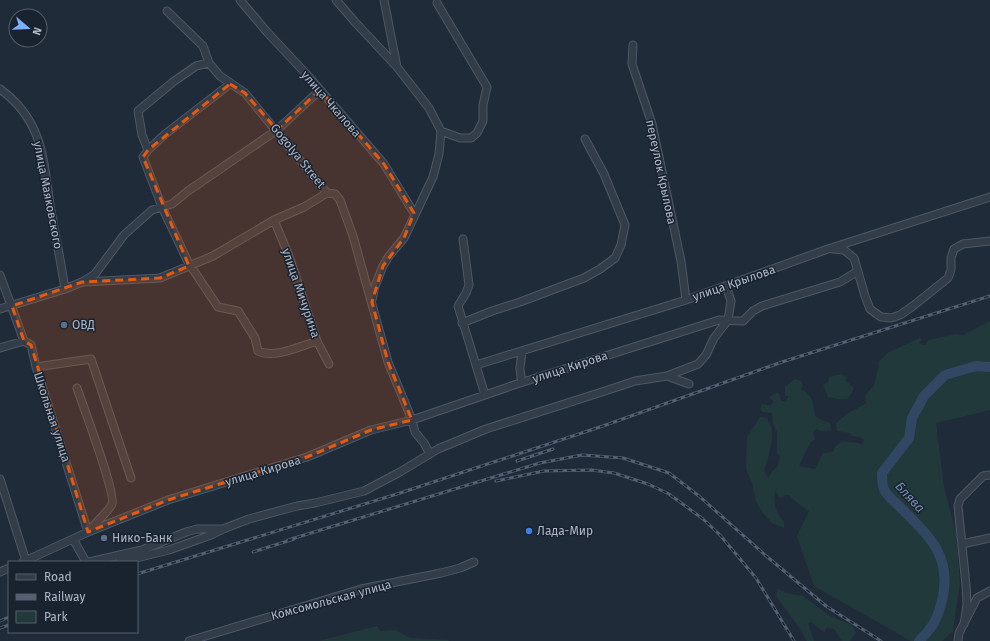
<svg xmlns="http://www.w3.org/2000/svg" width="990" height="641" font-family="'Fira Sans',sans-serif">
<rect width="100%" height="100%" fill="#202b3a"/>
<path fill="#22393b" d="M990 321V410L936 423 944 487 956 533 960 583 953 631 942 641H911L814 586 797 536 809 511 800 505 788 495 780 497 775 491C773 504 776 512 784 522V528L772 523 762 512 756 501 752 483 746 469 747 437 760 417 767 418C768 421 770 424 771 427 774 439 769 458 764 470L768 478 772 472 777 467 780 457 777 453V432L773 423 772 413 763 412 760 409 762 404 770 406 774 402 769 397 778 392 781 400 786 402 788 396H785V387L795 379 801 381 803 385 801 389C814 397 813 402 815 416L822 420 830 423 831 430 822 431 816 429 813 433 815 440 812 441 808 447 799 466 815 469 823 453 833 452C839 436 849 443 863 444L864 440 859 437 852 436 850 433 837 431 836 424C844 414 856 410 866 403V397H864L874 385 879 366 878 362 889 352 920 338 922 340 919 342 920 344 925 345 929 340 956 334 963 335Z
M841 374 847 377 845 380 854 388 851 394 847 399H838L828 397 823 385 828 382 829 377Z
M778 589 786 593 803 596 830 616 852 625 856 633 850 641H842L835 630 827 627 824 632 811 622 808 623 814 641H807L798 626 776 596Z
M377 626 380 631 396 630 410 638 448 640 449 641H319Z"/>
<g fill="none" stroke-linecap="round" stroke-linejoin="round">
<path stroke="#324763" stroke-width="10" d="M919 641C935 625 938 618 943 596 951 553 927 535 900 507 895 502 888 497 885 491 882 487 882 478 882 473L909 438 912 418 924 396 945 375 976 366 990 367"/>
<defs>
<path id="minor" d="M240 0 267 32 309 77 384 164 414 213
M336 0 355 22 397 67
M437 3 487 87 483 105V121L477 133 471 138H460L441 131
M167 11 203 46 209 63 220 76 245 93 327 193 335 194 340 200 353 236 388 362 412 420 415 432 424 443 430 454
M633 45 632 64 652 124 681 261 686 300
M230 84 164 135 148 150 143 157 162 207 188 262 218 307 238 311 255 338 258 351C274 359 301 346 317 341
M0 89C45 122 43 162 51 211 56 237 61 263 65 289
M148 150 142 135 138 111 173 82 196 66 209 63
M274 220 289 256 317 341 329 364
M463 239 469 285 466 293 458 306 485 395
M833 249 844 250 854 258 865 296 870 309 881 317 891 318 900 315 913 306 948 278 951 270V258L954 249 963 244 990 241
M0 275 24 341 31 345 36 367 88 532
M84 282 160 278 213 256 274 220 304 207 327 193
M372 300 375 286 383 266 389 256 404 238 433 177 439 154 441 131 429 108 397 67 384 0
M0 309 65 289 82 282 95 274 124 235 152 210 172 204 188 191 277 130 320 90
M462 323 492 311 520 302 584 278 600 269 615 258 621 245 625 225 604 174 585 139
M0 348 24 341
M476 365 686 300 828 249 990 197
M36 367 91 359 131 478
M667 376 698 364 706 355 714 338 728 320 731 301 726 286
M521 378 520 368 522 351
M77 388C83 406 116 493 112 504 109 511 95 523 90 530
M0 479 26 561
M73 539 86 562
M962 544 990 538
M23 562 88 532 168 500 307 457 371 430 412 420 517 384 719 320 743 321 753 311 762 306 840 282 858 271
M89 562 142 550 186 532 197 529H223
M120 562 169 550 211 535 223 529 249 519 297 506 315 503 364 491 400 472 438 449 486 429 605 391 635 381 667 376 689 384
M0 572 9 568
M964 624 967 605 966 585 958 506 960 499 983 476 990 475
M189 641 361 589 441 573 460 568 474 562
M958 641 959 633 977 598 990 591"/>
</defs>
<use href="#minor" stroke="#4e5865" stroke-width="9"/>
<use href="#minor" stroke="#333d4a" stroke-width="7"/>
<defs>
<path id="rail" d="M517 461 553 449
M496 481 544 471 591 470 614 473 648 484 669 494 703 519 720 535 756 578 794 641
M288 540 540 463 582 455 623 458 669 473 699 496 765 555 826 606 881 641
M253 552 294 539
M137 574 397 494 603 426 782 362 990 296
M0 621 9 617
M0 628 9 625"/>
</defs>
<use href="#rail" stroke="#556172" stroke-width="3"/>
<use href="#rail" stroke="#19222f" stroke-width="1.5" stroke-dasharray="4.5" stroke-linecap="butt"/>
</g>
<path fill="#e8590c" fill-opacity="0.2" stroke="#e8590c" stroke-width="3" stroke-dasharray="8 5" stroke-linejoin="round" d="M230 84 245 93 277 130 320 90 384 164 414 213 404 238 383 266 372 302 388 362 412 420 371 430 307 457 168 500 88 532 31 345 24 341 12 306 82 282 160 278 189 266 143 157 148 150Z"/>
<g fill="#5c6f8a" stroke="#19222f" stroke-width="1.5">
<circle cx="64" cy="325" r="4"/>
<circle cx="104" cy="538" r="4"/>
</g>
<circle fill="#3f7fe0" stroke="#19222f" stroke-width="1.5" cx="529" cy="531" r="4"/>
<g text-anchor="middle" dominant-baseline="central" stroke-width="3" stroke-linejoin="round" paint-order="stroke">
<g font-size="12" fill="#aeb8c7" stroke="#19222f">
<text transform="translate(331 104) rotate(49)">улица Чкалова</text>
<text transform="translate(298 156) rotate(51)">Gogolya Street</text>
<text transform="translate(661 172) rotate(78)">переулок Крылова</text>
<text transform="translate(48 195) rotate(79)">улица Маяковского</text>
<text transform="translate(734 283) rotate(-19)">улица Крылова</text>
<text transform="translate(301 293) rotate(71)">улица Мичурина</text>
<text transform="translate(570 367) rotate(-18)">улица Кирова</text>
<text transform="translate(52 417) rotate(72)">Школьная улица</text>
<text transform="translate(263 471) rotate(-17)">улица Кирова</text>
<text transform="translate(331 600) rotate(-15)">Комсомольская улица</text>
</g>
<g font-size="12" fill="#aeb8c7" stroke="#19222f" text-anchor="start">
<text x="72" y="325">ОВД</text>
<text x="537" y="531">Лада-Мир</text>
<text x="112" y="538">Нико-Банк</text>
</g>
<g font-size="13" font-style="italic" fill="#748eb1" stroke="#19222f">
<text transform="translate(910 497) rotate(47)">Блява</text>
</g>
</g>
<rect x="8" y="561" width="130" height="72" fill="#19222f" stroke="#555e6c"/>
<rect x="16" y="574" width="20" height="6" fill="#333d4a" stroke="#555e6c"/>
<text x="44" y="581" font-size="12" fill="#aeb8c7">Road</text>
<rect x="16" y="594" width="20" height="6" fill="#556172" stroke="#555e6c"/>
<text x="44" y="601" font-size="12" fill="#aeb8c7">Railway</text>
<rect x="16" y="611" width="20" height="12" fill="#22393b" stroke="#555e6c"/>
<text x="44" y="621" font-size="12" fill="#aeb8c7">Park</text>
<g transform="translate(28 28) rotate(109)"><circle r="19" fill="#19222f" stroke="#555e6c"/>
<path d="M0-3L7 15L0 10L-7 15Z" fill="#7cb0fe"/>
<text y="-6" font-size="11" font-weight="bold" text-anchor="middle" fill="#aeb8c7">N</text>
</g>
</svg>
